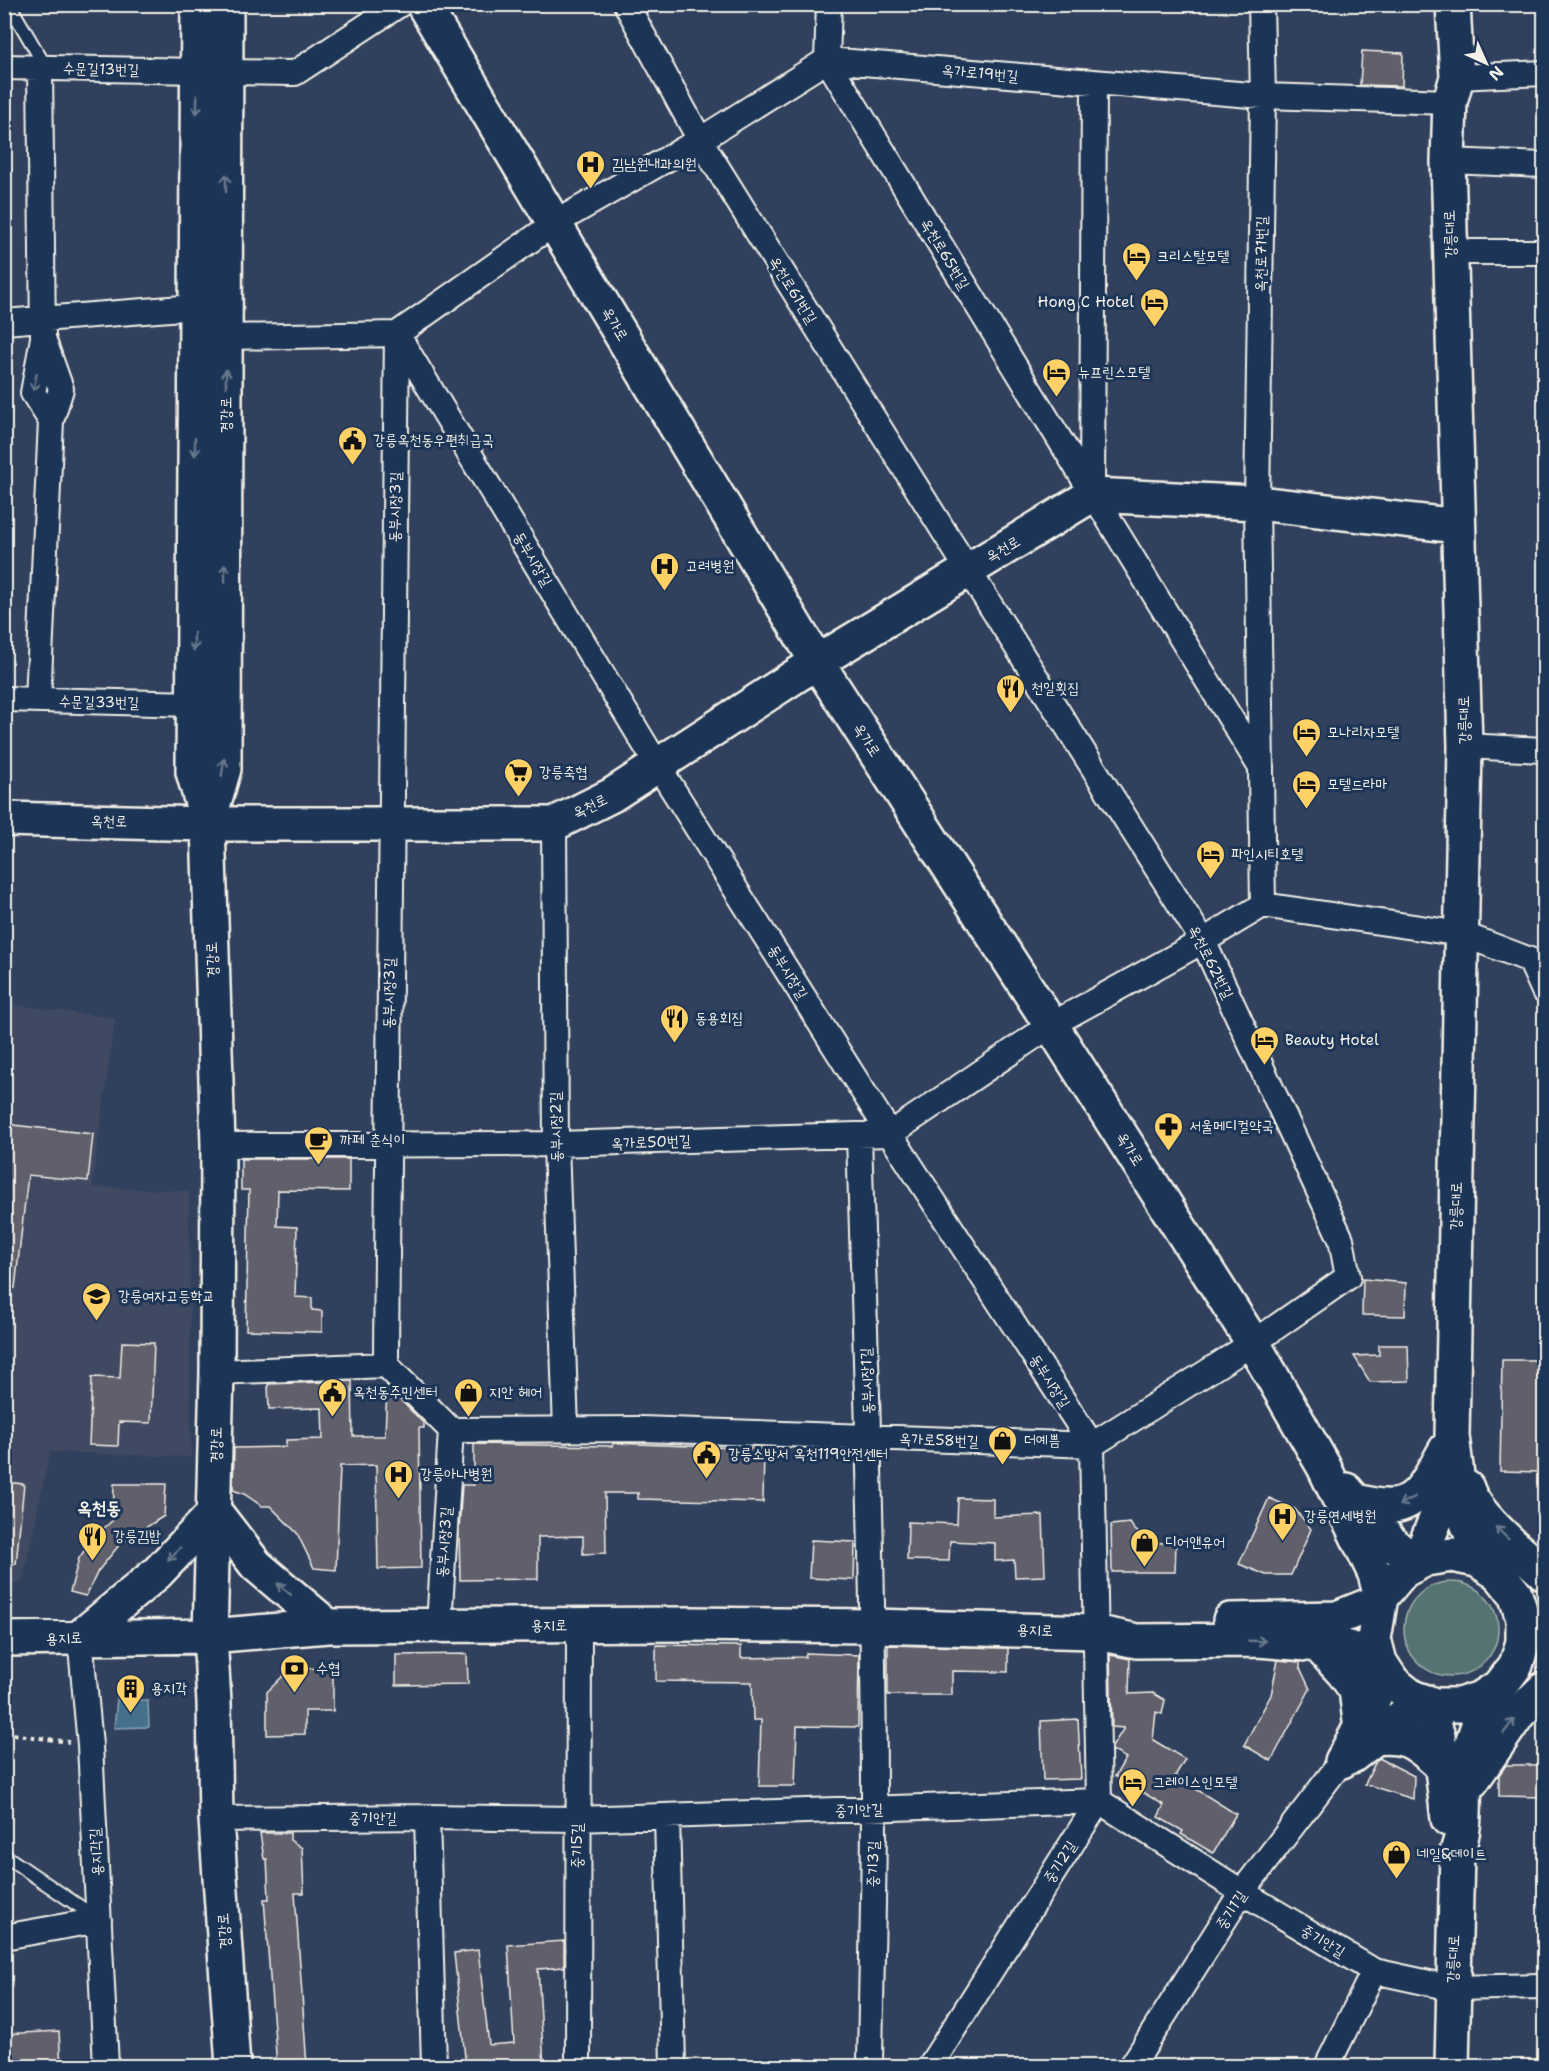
<svg xmlns="http://www.w3.org/2000/svg" width="1549" height="2071" font-family="'Shantell Sans','Poor Story',sans-serif">
<rect width="100%" height="100%" fill="#31415d"/>
<filter id="ink" filterUnits="userSpaceOnUse"><feTurbulence type="fractalNoise" baseFrequency=".0167" numOctaves="2"/><feDisplacementMap in="SourceGraphic" scale="12" xChannelSelector="R" yChannelSelector="G"/><feConvolveMatrix kernelMatrix="1 2 1 2 8 2 1 2 1" color-interpolation-filters="sRGB"/></filter>
<g filter="url(#ink)">
<path fill="#3f4a62" d="M5 1004 115 1018 92 1187 189 1191 191 1457 50 1452 22 1583H5Z"/>
<path fill="#547372" stroke="#a4b2ad" stroke-width="1.5" d="M1404 1629a47 47 0 1 1 94 0a47 47 0 1 1-94 0Z"/>
<path fill="#456f8c" stroke="#8ba3b1" stroke-width="1.5" d="M117 1698 148 1701 149 1727 114 1728Z"/>
<path fill="#615e6c" stroke="#f4f1e8" stroke-width="1.5" d="M1362 51 1403 53 1402 86 1360 85Z
M4 1124 93 1134 88 1181 28 1175 15 1288H4Z
M241 1159H349V1191L278 1190 277 1226 297 1227 295 1297 312 1298V1310L322 1311V1332L246 1330 249 1190H241Z
M1363 1279 1406 1283 1405 1316 1362 1315Z
M122 1342 154 1343 151 1423 119 1422 118 1446 89 1445 92 1377 120 1378Z
M1379 1345H1408L1409 1381 1370 1382 1354 1356 1379 1355Z
M1502 1360H1545V1472L1500 1471Z
M352 1381 353 1436H385L387 1386 424 1424V1428H419L421 1568 378 1569 376 1465 340 1466 336 1570 314 1568 297 1533 270 1506H262L244 1494 233 1490 234 1448 286 1447V1440L323 1439 322 1408 269 1409 268 1384Z
M613 1443 764 1449 763 1502 638 1499V1493H605L606 1553 583 1554V1536L538 1537V1579L460 1580 459 1529 462 1485H474V1444L613 1446Z
M4 1482 24 1484 16 1564H4Z
M114 1484H166L164 1516 120 1544 98 1571 86 1596 70 1592 79 1558 95 1536 113 1520Z
M958 1498 993 1499V1517L1043 1515 1045 1576 1015 1577 1014 1560 995 1561V1543L950 1541 949 1561 907 1560 908 1522 957 1524Z
M1269 1498 1295 1509 1311 1529 1291 1575H1266L1239 1564Z
M1130 1523 1134 1529 1150 1542 1176 1544 1175 1572H1112L1111 1525Z
M811 1540 855 1542 854 1580 809 1578Z
M656 1645 741 1646V1658L805 1657 806 1653 859 1655 858 1727 797 1726 795 1786H759L761 1720H753L752 1682 656 1681Z
M888 1645 1008 1648V1672L952 1671V1695H888Z
M467 1654 468 1684 396 1685V1655Z
M1110 1655 1130 1659 1129 1694 1153 1693 1165 1700 1162 1714 1156 1712 1153 1740 1185 1759 1175 1776 1236 1814 1213 1853 1181 1834 1183 1831 1158 1817 1164 1805 1115 1776 1126 1758 1112 1750V1747L1124 1728 1112 1727Z
M1278 1660 1300 1662V1668L1310 1689 1271 1761 1244 1745 1271 1695Z
M333 1668V1711H305V1734L267 1735V1692L290 1669Z
M1078 1719 1081 1779 1043 1780 1041 1721Z
M1379 1758 1414 1776 1413 1799 1365 1784 1376 1761Z
M1506 1765H1545V1797L1499 1796V1775Z
M260 1833H290V1840L302 1848 304 1893H295L307 2067H277L264 1899H269L267 1859H264Z
M564 1941V1967L538 1969 544 2067H466L454 1953 478 1950 489 2045 514 2043 508 1945Z
M59 2031 61 2067H4V2034Z"/>
<g fill="none" stroke-linecap="round" stroke-linejoin="round">
<defs>
<path id="lane" d="M9 4 41 59 40 68
M4 1855 98 1919"/>
<path id="street" d="M829 4 827 60 1261 768
M1261 4 1263 96 1257 503 1263 905
M4 67 198 71
M40 68 43 338 33 393 51 421
M226 72 295 73 400 4
M1457 77 1544 73
M1448 161 1544 165
M1451 252H1544
M4 322 195 307
M397 334 658 766 890 1134 1092 1445 1099 1801 930 2066
M397 334C394 677 387 1021 386 1365L451 1430 439 1625
M226 337 397 334 555 223 700 140 827 60 1263 96 1450 102
M1092 495 1094 82
M4 699 193 704
M38 700 51 421 61 389 43 338
M1465 746 1544 750
M554 824 556 1144 566 1430
M859 1136C866 1360 874 1585 874 1809 874 1895 871 1981 870 2066
M218 1145 556 1144 890 1134 1051 1025 1203 941 1263 905 1462 934 1530 960 1544 991
M217 1372 386 1365
M451 1430 641 1429 1092 1445 1253 1343 1348 1277 1341 1239 1203 941 968 570 700 140 626 4
M80 1637 90 1745 106 2066
M667 1816 673 2066
M427 1817 434 2066
M216 1819 427 1817 577 1819 1099 1801 1242 1892 1374 1971 1452 1988 1544 1986
M4 1937 99 1920
M578 2066 579 1626
M1132 2066 1242 1892 1342 1761
M1327 2066 1374 1971"/>
<path id="secondary" d="M198 4 193 772 208 824 218 1145 217 1372 210 1636 214 1702 216 1819 233 2066
M423 4 817 662 1051 1025 1253 1343 1324 1467 1375 1574 1381 1597 1374 1639 1380 1662 1393 1682 1412 1697 1435 1705H1459L1481 1698 1501 1685 1516 1665 1523 1642V1619L1515 1594 1499 1574 1477 1560 1452 1555 1426 1559 1403 1571 1381 1597
M1453 4 1457 77 1450 102 1448 161 1465 746 1452 1437C1457 1468 1458 1504 1471 1533 1477 1547 1488 1560 1497 1572
M4 819 208 824H554L612 795 817 662 1092 495 1257 503 1458 526
M208 824 224 769 226 4
M1467 1488C1475 1515 1523 1554 1544 1573
M1346 1490 1389 1540 1415 1564 1426 1543 1444 1499 1448 1465
M1356 1501C1366 1503 1375 1506 1384 1506 1419 1509 1431 1474 1446 1449
M1230 1620 1337 1618 1379 1601
M80 1637 157 1573 215 1512 256 1565 328 1626
M4 1639 210 1636 328 1626 691 1624 872 1626 1094 1632 1137 1641 1258 1640 1345 1647 1360 1652 1380 1662 1378 1687 1368 1713 1342 1761
M1319 1646 1343 1672 1356 1690 1361 1729
M1372 1738C1408 1734 1415 1743 1441 1765
M1352 1756 1404 1715 1427 1702 1438 1736 1448 1819
M1472 1781 1519 1713 1544 1689
M1452 2066 1457 1852C1467 1825 1463 1807 1465 1779 1468 1746 1481 1711 1501 1685"/>
</defs>
<use href="#lane" stroke="#f4f1e8" stroke-width="16"/>
<use href="#street" stroke="#f4f1e8" stroke-width="28"/>
<use href="#secondary" stroke="#f4f1e8" stroke-width="38"/>
<path stroke="#f4f1e8" stroke-width="4" stroke-dasharray="4.5 4.5" stroke-linecap="butt" d="M4 1733 69 1742"/>
<use href="#lane" stroke="#1d3557" stroke-width="12"/>
<use href="#street" stroke="#1d3557" stroke-width="24"/>
<use href="#secondary" stroke="#1d3557" stroke-width="33"/>
</g>
<defs><path id="oneway-shaft" d="M-6 0H5M1.5-3L5.5 0L1.5 3" fill="none" stroke-width="1.6" stroke-linecap="round" stroke-linejoin="round" transform="scale(1.5)"/></defs>
<g stroke="#68778a">
<use href="#oneway-shaft" transform="translate(197 105) rotate(91)"/>
<use href="#oneway-shaft" transform="translate(226 183) rotate(-90)"/>
<use href="#oneway-shaft" transform="translate(226 378) rotate(-90)"/>
<use href="#oneway-shaft" transform="translate(35 382) rotate(101)"/>
<use href="#oneway-shaft" transform="translate(195 447) rotate(90)"/>
<use href="#oneway-shaft" transform="translate(225 573) rotate(-90)"/>
<use href="#oneway-shaft" transform="translate(194 642) rotate(90)"/>
<use href="#oneway-shaft" transform="translate(223 767) rotate(-82)"/>
<use href="#oneway-shaft" transform="translate(1407 1501) rotate(152)"/>
<use href="#oneway-shaft" transform="translate(1502 1533) rotate(-136)"/>
<use href="#oneway-shaft" transform="translate(174 1554) rotate(134)"/>
<use href="#oneway-shaft" transform="translate(284 1589) rotate(-140)"/>
<use href="#oneway-shaft" transform="translate(1257 1641) rotate(2)"/>
<use href="#oneway-shaft" transform="translate(1509 1726) rotate(-53)"/>
</g>
</g>
<defs>
<symbol id="hospital-pin" viewBox="-11 -11 22 30"><path d="M0 17L-7.5 6A9.5 9.5 0 1 1 7.5 6Z" fill="#ffd166" stroke="#1d3557"/><path d="M-5-5h3v3.5h4V-5h3V5h-3V1.5h-4V5h-3Z" fill="#111"/></symbol>
<symbol id="hotel-pin" viewBox="-11 -11 22 30"><path d="M0 17L-7.5 6A9.5 9.5 0 1 1 7.5 6Z" fill="#ffd166" stroke="#1d3557"/><path d="M-6-4.5h1.5V1H6V5H4.5V3h-9V5H-6ZM-4 0a1.8 1.8 0 1 1 3.6 0ZM.5 0V-2.5h3Q6-2.5 6 0Z" fill="#111"/></symbol>
<symbol id="civic-pin" viewBox="-11 -11 22 30"><path d="M0 17L-7.5 6A9.5 9.5 0 1 1 7.5 6Z" fill="#ffd166" stroke="#1d3557"/><path d="M-.6-6.5H3V-4.5H.6V-3L4-1V1h2V6H-6V1h2V-1L-.6-3ZM-1.2 2.5V6h2.4V2.5Z" fill="#111"/></symbol>
<symbol id="restaurant-pin" viewBox="-11 -11 22 30"><path d="M0 17L-7.5 6A9.5 9.5 0 1 1 7.5 6Z" fill="#ffd166" stroke="#1d3557"/><path d="M-5-6h1v4h1v-4h1v4h1v-4h1v5L-1.5 .5V6h-2V.5L-5-1ZM5-6V6H3V1.5H1.5Q1.5-4 5-6Z" fill="#111"/></symbol>
<symbol id="supermarket-pin" viewBox="-11 -11 22 30"><path d="M0 17L-7.5 6A9.5 9.5 0 1 1 7.5 6Z" fill="#ffd166" stroke="#1d3557"/><path d="M-6-5.5h2.5l.6 2H6L4.5 2H-2.5L-4.4-4H-6ZM-1.5 3.2a1.3 1.3 0 1 0 .1 0ZM3 3.2a1.3 1.3 0 1 0 .1 0Z" fill="#111"/></symbol>
<symbol id="pharmacy-pin" viewBox="-11 -11 22 30"><path d="M0 17L-7.5 6A9.5 9.5 0 1 1 7.5 6Z" fill="#ffd166" stroke="#1d3557"/><path d="M-2-6h4v4h4v4h-4v4h-4v-4h-4v-4h4Z" fill="#111"/></symbol>
<symbol id="cafe-pin" viewBox="-11 -11 22 30"><path d="M0 17L-7.5 6A9.5 9.5 0 1 1 7.5 6Z" fill="#ffd166" stroke="#1d3557"/><path d="M-5.5-4.5H6V0H3Q3 3.5 0 3.5H-2.5Q-5.5 3.5-5.5 0ZM3-3.2v2h1.7v-2ZM-6 4.5H4V6H-6Z" fill="#111"/></symbol>
<symbol id="school-pin" viewBox="-11 -11 22 30"><path d="M0 17L-7.5 6A9.5 9.5 0 1 1 7.5 6Z" fill="#ffd166" stroke="#1d3557"/><path d="M0-5L7-2L0 1L-7-2ZM-4 1L0 2.5L4 1V4Q0 6-4 4Z" fill="#111"/></symbol>
<symbol id="shop-pin" viewBox="-11 -11 22 30"><path d="M0 17L-7.5 6A9.5 9.5 0 1 1 7.5 6Z" fill="#ffd166" stroke="#1d3557"/><path d="M-5-2.5h2.3a2.7 3.5 0 0 1 5.4 0H5L5.5 6h-11ZM-1.5-2.5h3a1.5 2.3 0 0 0-3 0Z" fill="#111"/></symbol>
<symbol id="bank-pin" viewBox="-11 -11 22 30"><path d="M0 17L-7.5 6A9.5 9.5 0 1 1 7.5 6Z" fill="#ffd166" stroke="#1d3557"/><path d="M-6-4H6V4H-6ZM0-2.3a2.3 2.3 0 1 0 0 4.6a2.3 2.3 0 1 0 0-4.6Z" fill="#111"/></symbol>
<symbol id="building-pin" viewBox="-11 -11 22 30"><path d="M0 17L-7.5 6A9.5 9.5 0 1 1 7.5 6Z" fill="#ffd166" stroke="#1d3557"/><path d="M-4-6H4V6H1V3H-1V6H-4ZM-2.5-4.3h1.7v1.8h-1.7ZM.8-4.3h1.7v1.8H.8ZM-2.5-1h1.7V.8h-1.7ZM.8-1h1.7V.8H.8Z" fill="#111"/></symbol>
</defs>
<g fill-rule="evenodd">
<use href="#hospital-pin" x="574" y="148" width="33" height="45"/>
<use href="#hotel-pin" x="1120" y="240" width="33" height="45"/>
<use href="#hotel-pin" x="1138" y="286" width="33" height="45"/>
<use href="#hotel-pin" x="1040" y="356" width="33" height="45"/>
<use href="#civic-pin" x="336" y="424" width="33" height="45"/>
<use href="#hospital-pin" x="648" y="550" width="33" height="45"/>
<use href="#restaurant-pin" x="994" y="672" width="33" height="45"/>
<use href="#hotel-pin" x="1290" y="716" width="33" height="45"/>
<use href="#supermarket-pin" x="502" y="756" width="33" height="45"/>
<use href="#hotel-pin" x="1290" y="768" width="33" height="45"/>
<use href="#hotel-pin" x="1194" y="838" width="33" height="45"/>
<use href="#restaurant-pin" x="658" y="1002" width="33" height="45"/>
<use href="#hotel-pin" x="1248" y="1024" width="33" height="45"/>
<use href="#pharmacy-pin" x="1152" y="1110" width="33" height="45"/>
<use href="#cafe-pin" x="302" y="1124" width="33" height="45"/>
<use href="#school-pin" x="80" y="1280" width="33" height="45"/>
<use href="#civic-pin" x="316" y="1376" width="33" height="45"/>
<use href="#shop-pin" x="452" y="1376" width="33" height="45"/>
<use href="#shop-pin" x="986" y="1424" width="33" height="45"/>
<use href="#civic-pin" x="690" y="1438" width="33" height="45"/>
<use href="#hospital-pin" x="382" y="1458" width="33" height="45"/>
<use href="#hospital-pin" x="1266" y="1500" width="33" height="45"/>
<use href="#restaurant-pin" x="76" y="1520" width="33" height="45"/>
<use href="#shop-pin" x="1128" y="1526" width="33" height="45"/>
<use href="#bank-pin" x="278" y="1652" width="33" height="45"/>
<use href="#building-pin" x="114" y="1672" width="33" height="45"/>
<use href="#hotel-pin" x="1116" y="1766" width="33" height="45"/>
<use href="#shop-pin" x="1380" y="1838" width="33" height="45"/>
</g>
<g text-anchor="middle" dominant-baseline="central" stroke-width="6" stroke-linejoin="round" paint-order="stroke">
<g font-size="15" fill="#f4f1e8" stroke="#1d3557">
<text transform="translate(101 69) rotate(1)">수문길13번길</text>
<text transform="translate(980 73) rotate(5)">옥가로19번길</text>
<text transform="translate(1450 234) rotate(-92)">강릉대로</text>
<text transform="translate(945 254) rotate(59)">옥천로65번길</text>
<text transform="translate(1261 254) rotate(-89)">옥천로71번길</text>
<text transform="translate(793 290) rotate(58)">옥천로61번길</text>
<text transform="translate(615 324) rotate(59)">옥가로</text>
<text transform="translate(226 415) rotate(-90)">경강로</text>
<text transform="translate(395 507) rotate(-89)">동부시장3길</text>
<text transform="translate(1003 549) rotate(-31)">옥천로</text>
<text transform="translate(533 559) rotate(59)">동부시장길</text>
<text transform="translate(99 702) rotate(1)">수문길33번길</text>
<text transform="translate(1464 720) rotate(-91)">강릉대로</text>
<text transform="translate(867 740) rotate(57)">옥가로</text>
<text transform="translate(590 806) rotate(-26)">옥천로</text>
<text transform="translate(109 821) rotate(1)">옥천로</text>
<text transform="translate(212 960) rotate(-92)">경강로</text>
<text transform="translate(1211 962) rotate(63)">옥천로62번길</text>
<text transform="translate(788 972) rotate(58)">동부시장길</text>
<text transform="translate(389 993) rotate(-89)">동부시장3길</text>
<text transform="translate(556 1127) rotate(-91)">동부시장2길</text>
<text transform="translate(651 1142) rotate(-2)">옥가로50번길</text>
<text transform="translate(1130 1149) rotate(58)">옥가로</text>
<text transform="translate(1456 1206) rotate(-89)">강릉대로</text>
<text transform="translate(867 1381) rotate(-92)">동부시장1길</text>
<text transform="translate(1050 1381) rotate(57)">동부시장길</text>
<text transform="translate(939 1440) rotate(2)">옥가로58번길</text>
<text transform="translate(216 1445) rotate(-89)">경강로</text>
<text transform="translate(444 1542) rotate(-86)">동부시장3길</text>
<text x="549" y="1625">용지로</text>
<text transform="translate(1035 1630) rotate(2)">용지로</text>
<text transform="translate(64 1638) rotate(-2)">용지로</text>
<text transform="translate(859 1810) rotate(-2)">중기안길</text>
<text x="373" y="1818">중기안길</text>
<text transform="translate(577 1846) rotate(-90)">중기5길</text>
<text transform="translate(96 1852) rotate(-93)">용지각길</text>
<text transform="translate(1060 1862) rotate(-57)">중기2길</text>
<text transform="translate(873 1864) rotate(-89)">중기3길</text>
<text transform="translate(1231 1910) rotate(-57)">중기1길</text>
<text transform="translate(224 1931) rotate(-94)">경강로</text>
<text transform="translate(1323 1941) rotate(31)">중기안길</text>
<text transform="translate(1453 1959) rotate(-88)">강릉대로</text>
</g>
<g font-size="15" fill="#f4f1e8" stroke="#1d3557" text-anchor="start">
<text x="612" y="164">김남원내과의원</text>
<text x="1157" y="256">크리스탈모텔</text>
<text x="1134" y="302" text-anchor="end">Hong C Hotel</text>
<text x="1078" y="372">뉴프린스모텔</text>
<text x="373" y="440">강릉옥천동우편취급국</text>
<text x="686" y="566">고려병원</text>
<text x="1031" y="688">천일횟집</text>
<text x="1327" y="732">모나리자모텔</text>
<text x="539" y="772">강릉축협</text>
<text x="1327" y="784">모텔드라마</text>
<text x="1231" y="854">파인시티호텔</text>
<text x="695" y="1018">동용회집</text>
<text x="1285" y="1040">Beauty Hotel</text>
<text x="1189" y="1126">서울메디컬약국</text>
<text x="340" y="1140">까페 춘식이</text>
<text x="118" y="1296">강릉여자고등학교</text>
<text x="353" y="1392">옥천동주민센터</text>
<text x="489" y="1392">지안 헤어</text>
<text x="1024" y="1440">더예쁨</text>
<text x="728" y="1454">강릉소방서 옥천119안전센터</text>
<text x="420" y="1474">강릉아나병원</text>
<text x="1304" y="1516">강릉연세병원</text>
<text x="113" y="1536">강릉김밥</text>
<text x="1165" y="1542">디어앤유어</text>
<text x="316" y="1668">수협</text>
<text x="151" y="1688">용지각</text>
<text x="1153" y="1782">그레이스인모텔</text>
<text x="1417" y="1854">네일&amp;데이트</text>
</g>
<g font-size="18" font-weight="bold" fill="#f4f1e8" stroke="#1d3557">
<text x="99" y="1508">옥천동</text>
</g>
</g>
<rect width="1549" height="2071" fill="none" stroke="#1d3557" stroke-width="24"/>
<rect x="12" y="12" width="1525" height="2047" fill="none" stroke="#f4f1e8" stroke-width="2" filter="url(#ink)"/>
<g transform="translate(1486 63) rotate(135)" stroke="#1d3557" stroke-width="4.5" paint-order="stroke">
<path d="M0-4.5L10 22L0 15L-10 22Z" fill="#f4f1e8"/>
<text y="-9" font-size="16" font-weight="bold" text-anchor="middle" fill="#f4f1e8">N</text>
</g>
</svg>
